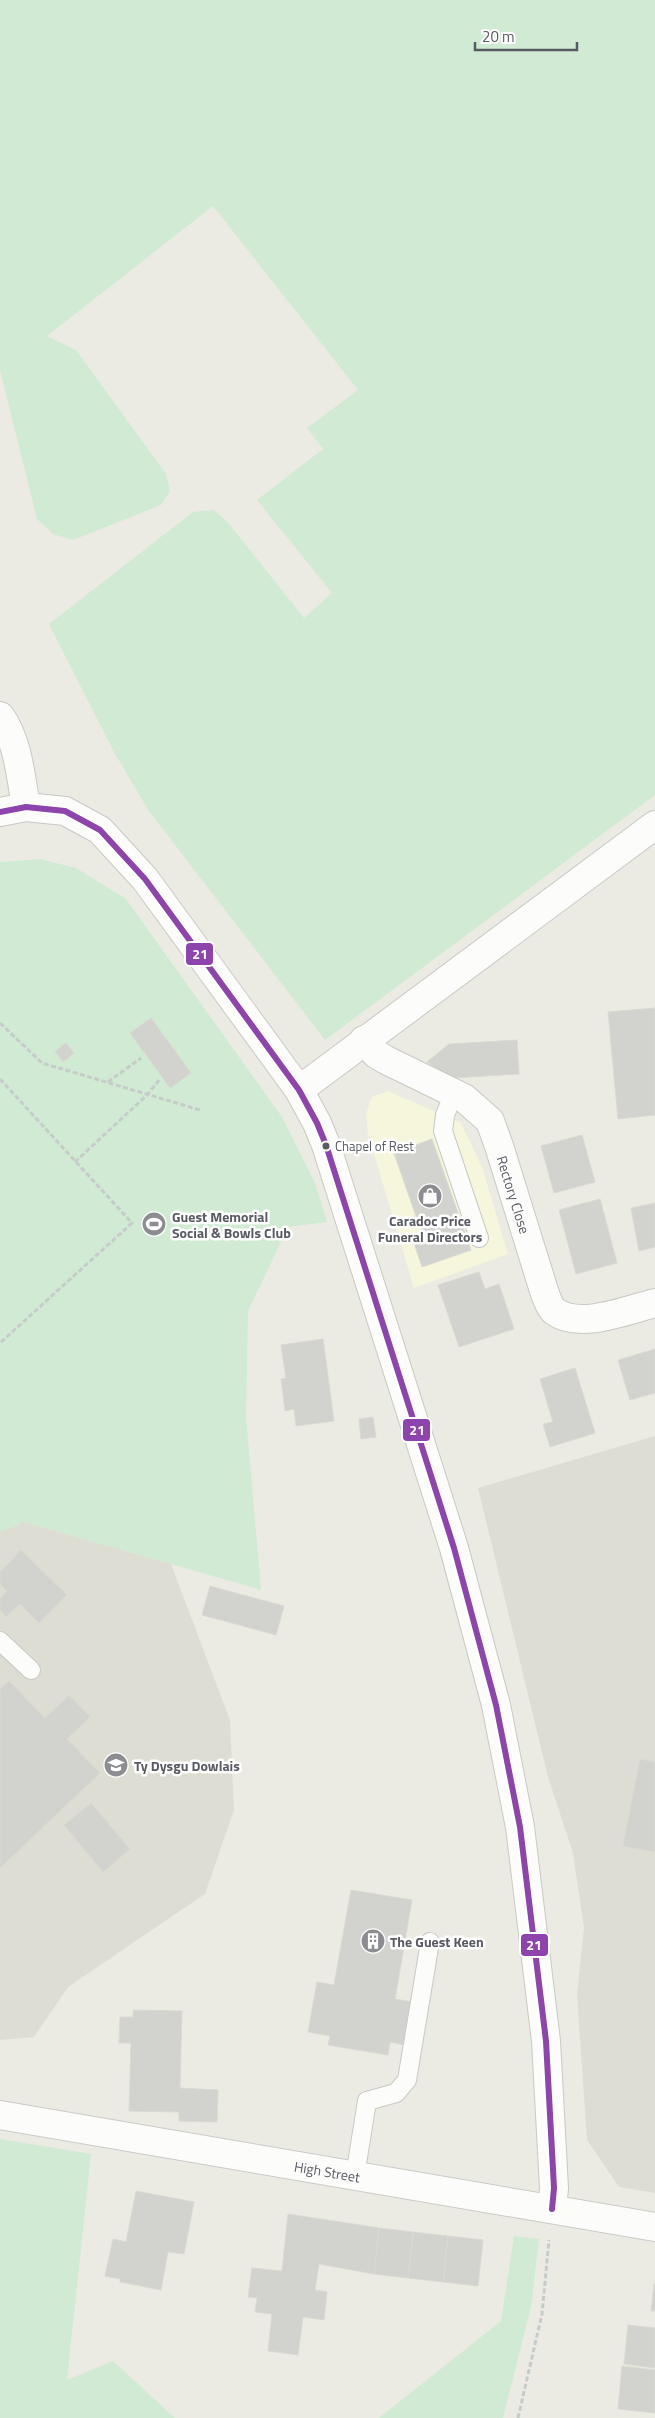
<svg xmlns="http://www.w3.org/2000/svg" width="655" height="2418" font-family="'Titillium Web',sans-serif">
<rect width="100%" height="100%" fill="#ebebe4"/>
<path fill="#f6f6dc" d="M388 1091 461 1123 482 1167 508 1254 414 1288 368 1134 366 1113 372 1097Z"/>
<path fill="#ddddd3" d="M655 1436V2193L619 2187 587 2140 577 1994 584 1928 573 1853 548 1777 478 1488Z
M24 1522 171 1564 230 1720 234 1810 205 1894 68 1987 34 2037 0 2040V1532Z"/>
<path fill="#d0ead3" d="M0 0H655V795L325 1040 149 811 114 752 49 624 193 512 214 510 229 524 304 618 332 593 257 500 323 449 307 428 358 390 213 206 47 336 76 350 166 474 170 491 161 505 73 540 53 534 37 519 0 370Z
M40 859 76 868 126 899 282 1117 315 1183 327 1222 288 1227 248 1311 246 1417 261 1590 24 1522 0 1532V862Z
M0 2139 91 2154 67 2380 113 2361 175 2418H0Z
M514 2236 539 2239 531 2307 503 2418H379L501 2321Z"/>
<path fill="#d2d2ce" stroke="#dadad3" d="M655 1008V1115L618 1119 608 1012Z
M151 1018 191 1073 170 1088 130 1033Z
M517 1040 519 1074 452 1078 427 1062 449 1044Z
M66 1043 74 1053 63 1062 55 1051Z
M582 1135 595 1182 554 1193 541 1146Z
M432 1139 471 1250 422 1267 414 1243 424 1239 394 1153Z
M600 1199 617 1263 576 1274 559 1210Z
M655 1203V1247L639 1251 631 1208Z
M479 1272 485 1289 499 1284 514 1329 459 1347 438 1285Z
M323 1339 334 1421 296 1426 294 1409 285 1411 281 1379 286 1378 281 1345Z
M655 1349V1393L630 1400 618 1360Z
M575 1368 595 1433 550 1447 543 1424 553 1422 540 1379Z
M373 1417 376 1437 361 1439 359 1419Z
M21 1550 67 1595 39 1623 20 1604 6 1617 0 1610V1598L7 1591 0 1584V1572Z
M210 1586 284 1606 276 1635 202 1615Z
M9 1681 45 1718 69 1695 90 1717 67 1739 100 1773 0 1868V1689Z
M640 1759 655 1762V1852L623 1846Z
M91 1803 130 1849 103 1872 64 1825Z
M351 1890 412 1900 395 1999 412 2002 405 2045 390 2042 388 2055 328 2045 330 2036 308 2032 317 1982 334 1985Z
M133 2010 182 2011 180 2088 218 2090 217 2122 179 2121V2112L129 2111 131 2043H119L120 2017H133Z
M136 2191 194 2202 184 2254 168 2252 161 2290 120 2282V2279L105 2276 113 2239 126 2242Z
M288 2214 379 2228 374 2274 319 2264 315 2290 327 2292 324 2320 303 2317 298 2355 268 2351 272 2314 255 2312 257 2298 248 2297 252 2268 282 2271Z
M379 2228 413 2232 408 2278 374 2274Z
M413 2232 448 2236 443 2282 408 2278Z
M448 2236 483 2240 478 2286 443 2282Z
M654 2284H655V2311H651Z
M628 2325 655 2328V2368L624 2364Z
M622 2366 655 2370V2413L618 2409Z"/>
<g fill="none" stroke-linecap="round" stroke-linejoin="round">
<defs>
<path id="lane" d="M454 1093 445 1115 443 1131 479 1238
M0 1641 31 1670
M355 2176 367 2101 396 2093 407 2080 430 1942"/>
<g id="street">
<path d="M0 716C18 740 21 778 26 807"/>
<path d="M0 812 26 807 65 811 100 830 145 879 299 1090 317 1123 326 1145 454 1548 496 1705 520 1827 546 2041 554 2188 552 2209"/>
<path id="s1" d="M364 1040 376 1054 386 1060 464 1098 490 1121 499 1146 545 1294C547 1299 550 1308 554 1311 579 1330 627 1310 655 1303"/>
<path d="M299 1090 655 825"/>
</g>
<g id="secondary">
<path id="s2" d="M0 2115 655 2227"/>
</g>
</defs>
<use href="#lane" stroke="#c8c8c7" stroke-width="20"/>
<use href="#street" stroke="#c8c8c7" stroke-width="30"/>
<use href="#secondary" stroke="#cacaca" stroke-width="30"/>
<path stroke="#c6ccca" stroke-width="3" stroke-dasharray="5 2.5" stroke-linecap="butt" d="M0 1023 42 1063 200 1110
M0 1079 132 1223 0 1343
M108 1082 141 1058
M75 1162 147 1095 159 1080
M518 2418 542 2314 549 2240"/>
<use href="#lane" stroke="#fcfcfb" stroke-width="18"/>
<use href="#street" stroke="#fcfcfb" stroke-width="28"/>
<use href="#secondary" stroke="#fcfcfb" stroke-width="28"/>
<defs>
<path id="bus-1" d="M0 812 26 807 65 811 100 830 145 879 299 1090 317 1123 326 1145 454 1548 496 1705 520 1827 546 2041 554 2188 552 2209"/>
</defs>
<use href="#bus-1" stroke="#fff" stroke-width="10"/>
<use href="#bus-1" stroke="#8e44ad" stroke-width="6"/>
</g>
<defs>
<symbol id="shop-disc" viewBox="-11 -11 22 22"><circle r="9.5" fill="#8c8d90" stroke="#fff"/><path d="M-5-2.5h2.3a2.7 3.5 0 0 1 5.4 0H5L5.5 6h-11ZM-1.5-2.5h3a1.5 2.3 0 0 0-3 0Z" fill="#fff"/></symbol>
<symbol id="stadium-disc" viewBox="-11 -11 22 22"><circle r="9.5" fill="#8c8d90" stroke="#fff"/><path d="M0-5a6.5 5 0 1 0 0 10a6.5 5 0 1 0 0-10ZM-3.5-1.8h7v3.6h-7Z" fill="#fff"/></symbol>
<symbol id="school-disc" viewBox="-11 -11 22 22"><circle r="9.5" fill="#8c8d90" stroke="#fff"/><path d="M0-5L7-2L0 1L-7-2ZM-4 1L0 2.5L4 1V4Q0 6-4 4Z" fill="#fff"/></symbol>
<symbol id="building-disc" viewBox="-11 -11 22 22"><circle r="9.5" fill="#8c8d90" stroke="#fff"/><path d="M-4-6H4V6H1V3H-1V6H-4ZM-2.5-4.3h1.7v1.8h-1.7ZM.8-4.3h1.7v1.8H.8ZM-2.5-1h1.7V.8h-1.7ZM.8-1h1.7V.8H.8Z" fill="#fff"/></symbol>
</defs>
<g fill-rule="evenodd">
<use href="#shop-disc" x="416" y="1182" width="28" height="28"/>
<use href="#stadium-disc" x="140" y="1210" width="28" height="28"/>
<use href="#school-disc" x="102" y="1751" width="28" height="28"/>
<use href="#building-disc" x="359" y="1927" width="28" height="28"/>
</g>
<circle fill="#595b63" stroke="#fff" stroke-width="2" cx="326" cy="1146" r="4.5"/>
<g text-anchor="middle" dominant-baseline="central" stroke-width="5" stroke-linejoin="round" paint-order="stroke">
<g font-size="13" fill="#595b63" stroke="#fff" text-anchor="start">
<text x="335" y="1146">Chapel of Rest</text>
</g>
<g font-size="14" fill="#595b63" stroke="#fff">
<text stroke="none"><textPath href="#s1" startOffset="229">Rectory Close</textPath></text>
<text stroke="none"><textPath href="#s2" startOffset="332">High Street</textPath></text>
</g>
<g font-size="14" font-weight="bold" fill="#595b63" stroke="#fff" text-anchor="start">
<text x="172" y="1216">Guest Memorial<tspan x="172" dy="16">Social &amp; Bowls Club</tspan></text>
<text x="430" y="1220" text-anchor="middle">Caradoc Price<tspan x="430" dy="16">Funeral Directors</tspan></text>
<text x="134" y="1765">Ty Dysgu Dowlais</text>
<text x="390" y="1941">The Guest Keen</text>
</g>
</g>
<g stroke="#fff" stroke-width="2">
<rect x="185" y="942" width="29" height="24" rx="5" fill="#8e44ad"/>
<rect x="402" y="1418" width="29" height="24" rx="5" fill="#8e44ad"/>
<rect x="520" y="1933" width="29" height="24" rx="5" fill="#8e44ad"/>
</g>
<g font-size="14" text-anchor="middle" font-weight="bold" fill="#fff">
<text x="200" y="959">21</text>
<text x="417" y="1435">21</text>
<text x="534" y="1950">21</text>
</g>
<path d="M475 42v8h102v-8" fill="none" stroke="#595b63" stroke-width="2.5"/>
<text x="482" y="42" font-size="15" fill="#595b63" stroke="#ffffff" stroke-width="4" paint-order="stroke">20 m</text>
</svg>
